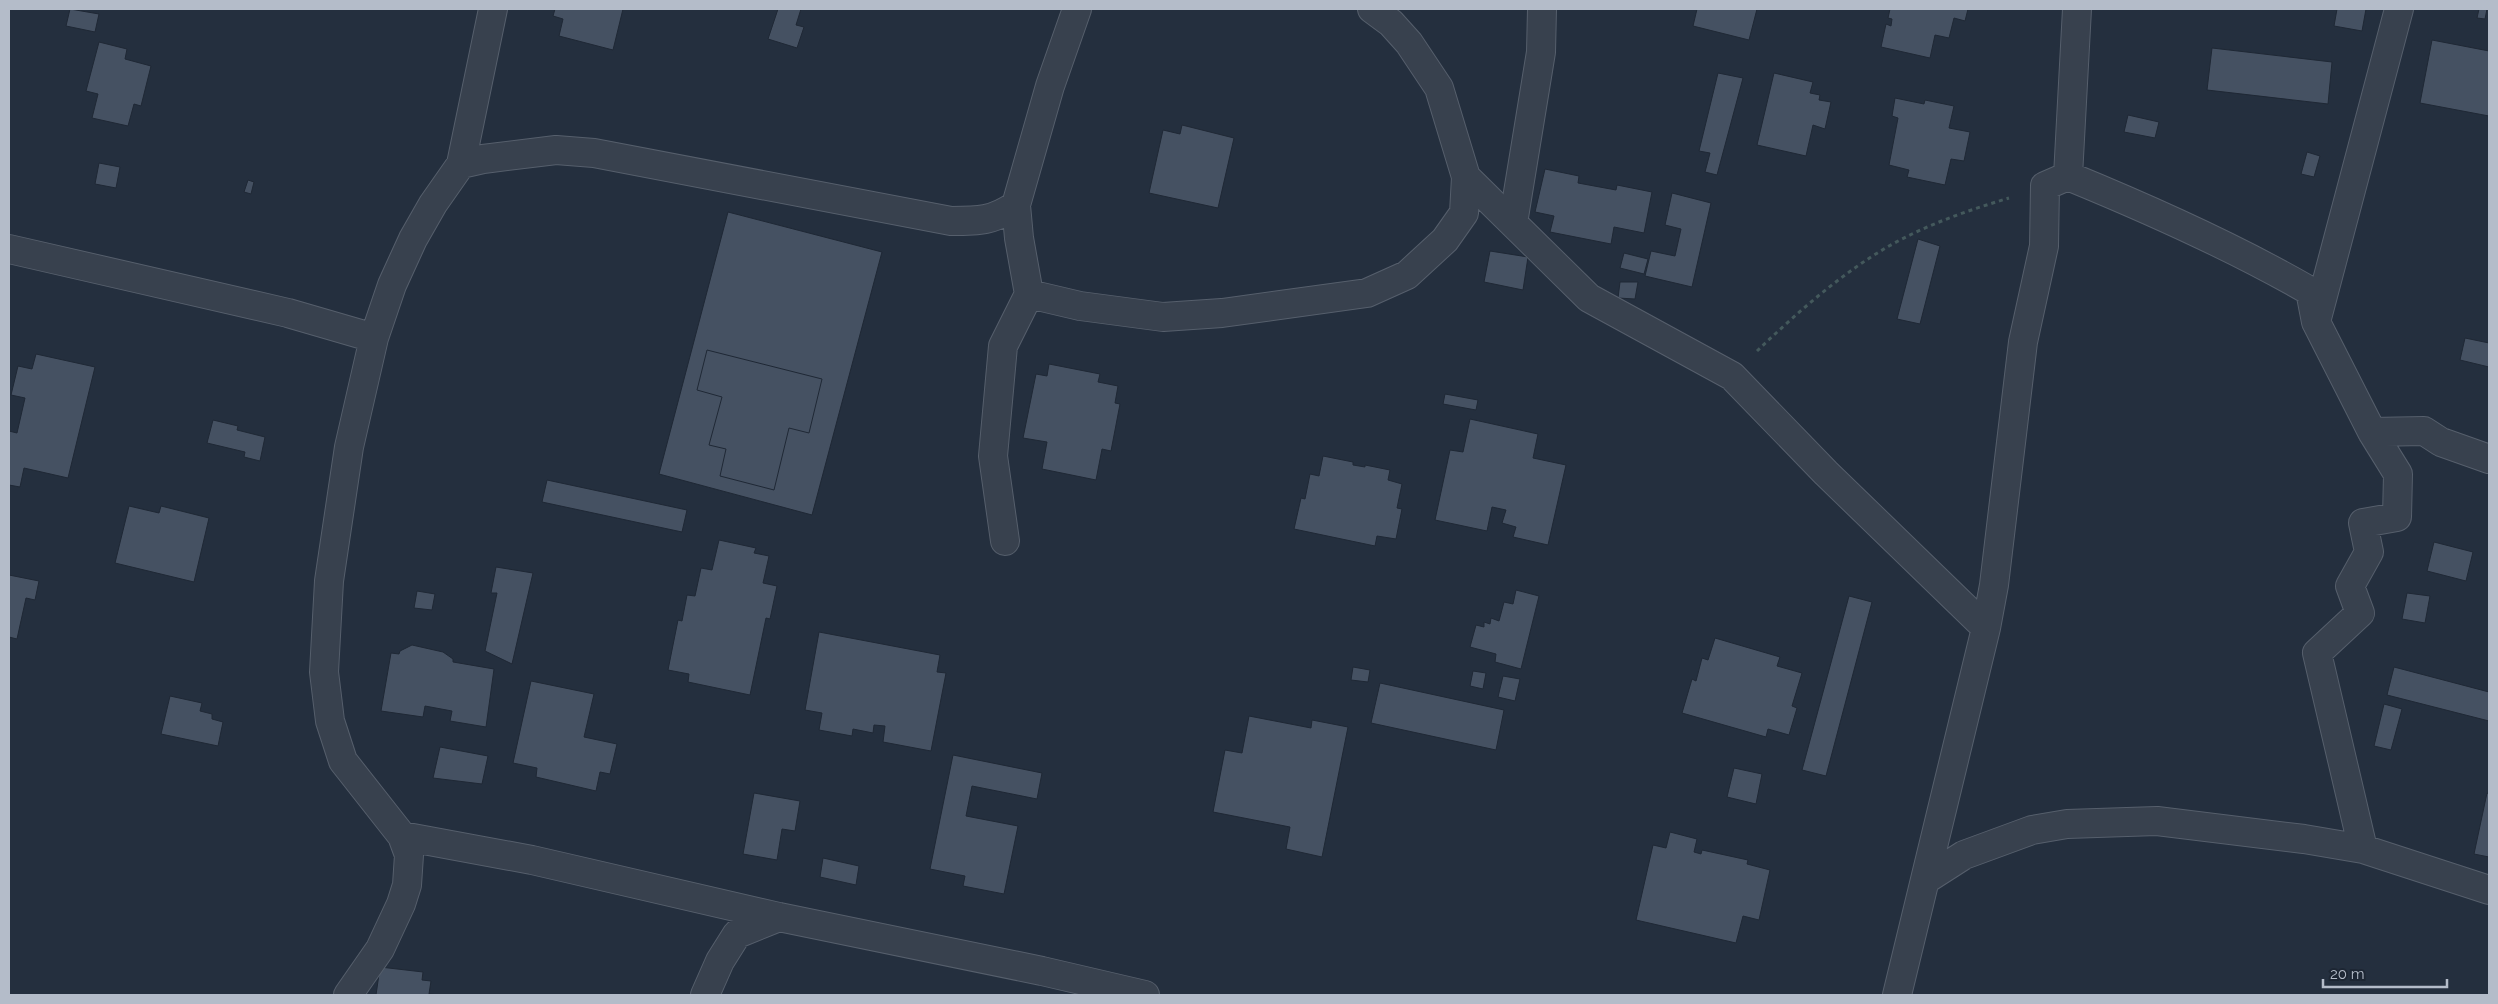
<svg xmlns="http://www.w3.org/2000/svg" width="2498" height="1004" font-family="Raleway,sans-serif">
<rect width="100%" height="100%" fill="#242f3e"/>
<path fill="#455162" stroke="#1f2835" d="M70 9 99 14 95 32 66 26Z
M555 9H623L613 50 559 36 563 19 553 16Z
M778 9H801L796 25 804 27 797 48 768 39Z
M1697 9H1757L1749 40 1693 26Z
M1890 9H1968L1965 21 1954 18 1949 38 1935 35 1930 58 1881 47 1886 24 1891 26 1892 19 1888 18Z
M2337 9H2366L2362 31 2334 26Z
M2479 9H2487L2485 19 2477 18Z
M2432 40 2489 51V116L2420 103Z
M99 42 127 49 125 59 151 66 141 106 134 104 128 126 92 118 98 94 86 91Z
M2212 48 2332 62 2328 104 2207 90Z
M1718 73 1743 78 1717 175 1705 172 1710 153 1699 151Z
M1774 73 1813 82 1810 93 1820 95 1819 100 1831 102 1825 129 1813 125 1806 156 1757 145Z
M1895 98 1924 104 1925 100 1954 106 1949 128 1970 132 1964 161 1951 159 1945 185 1907 177 1909 170 1889 165 1898 118 1892 116Z
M2128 115 2159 122 2155 138 2124 132Z
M1182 125 1234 138 1218 208 1149 193 1163 130 1180 134Z
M2307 152 2320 156 2314 177 2301 174Z
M99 163 120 167 116 188 95 184Z
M1545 169 1579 176 1578 183 1616 190 1617 185 1652 192 1644 233 1614 227 1611 244 1550 232 1554 216 1535 212Z
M248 180 254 182 251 194 244 192Z
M1672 193 1711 203 1692 287 1645 276 1651 251 1675 256 1681 229 1665 225Z
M728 212 882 252 812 515 659 474Z
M1918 239 1940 246 1920 324 1897 319Z
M1490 251 1528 257 1523 290 1484 282Z
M1624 253 1648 259 1644 274 1620 268Z
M1620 282H1638L1635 299 1618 298Z
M2465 338 2489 343V367L2460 360Z
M707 350 822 379 809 433 789 428 774 490 720 476 726 449 709 445 722 397 697 390Z
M36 354 95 367 68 478 24 468 20 487 9 485V431L17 433 25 398 11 395 18 366 32 369Z
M1049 364 1100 374 1098 382 1118 386 1115 403 1120 404 1111 451 1102 449 1096 480 1042 469 1047 442 1023 438 1036 374 1047 376Z
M1445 394 1478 400 1476 410 1443 404Z
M1470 419 1538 434 1533 458 1566 465 1548 545 1513 537 1516 527 1502 523 1506 510 1492 507 1487 531 1435 520 1450 450 1463 452Z
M213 420 238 426 237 430 265 437 260 461 244 457 245 452 207 443Z
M1323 456 1353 462V465L1365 467V465L1390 470 1388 480 1402 484 1397 508 1402 509 1396 539 1377 536 1375 546 1294 529 1301 498 1305 499 1310 474 1319 476Z
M547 480 687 510 682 532 542 502Z
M129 506 159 513 161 506 209 518 194 582 115 563Z
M719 540 756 548 754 553 769 556 763 583 777 586 770 619 766 618 750 695 688 682 689 674 668 670 678 620 682 621 687 595 695 596 701 568 712 570Z
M2434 542 2473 552 2466 581 2427 571Z
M496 567 533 573 512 664 485 651 497 593H491Z
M9 575 39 581 35 600 26 598 17 639 9 637Z
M1516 590 1539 596 1521 669 1495 662 1496 654 1470 647 1476 625 1484 627V622L1490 624 1491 618 1499 621 1504 602 1513 604Z
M417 591 435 594 432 610 414 608Z
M2407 593 2430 596 2425 623 2402 619Z
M1849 596 1872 602 1826 776 1802 770Z
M819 632 940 655 937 672 946 673 931 751 883 742 885 726 874 725 873 733 853 729 852 736 819 730 822 713 805 710Z
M1715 638 1780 657 1777 666 1802 673 1792 706 1797 708 1789 735 1768 729 1766 737 1682 713 1692 679 1696 681 1702 658 1708 660Z
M412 645 443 652 453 659V662L494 669 486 727 450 721 452 711 425 706 423 717 381 711 391 653 399 654 400 651Z
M1353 667 1370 670 1368 682 1351 680Z
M2394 667 2489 692V721L2387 695Z
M1473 671 1486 673 1483 689 1470 686Z
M1503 676 1520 679 1515 701 1498 697Z
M531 681 594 694 584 737 617 744 610 774 600 772 596 791 536 777 537 768 513 763Z
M1380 683 1504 710 1496 750 1371 723Z
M170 696 202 703 200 711 212 714V719L223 722 218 746 161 734Z
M2384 704 2402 709 2391 750 2374 746Z
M1249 716 1311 728 1312 720 1348 727 1322 857 1286 849 1290 827 1213 812 1225 750 1242 753Z
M440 747 488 756 482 784 433 778Z
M953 755 1042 773 1037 799 972 786 966 816 1018 826 1004 894 963 886 965 876 930 869Z
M1734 768 1762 774 1756 804 1727 797Z
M754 793 800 801 795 831 782 829 777 860 743 854Z
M2487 793 2489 794V857L2474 854Z
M1670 832 1697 839 1694 852 1701 854 1702 850 1748 860 1747 864 1770 870 1759 920 1743 916 1736 943 1636 920 1653 845 1666 848Z
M823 858 859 866 856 885 820 877Z
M380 967 423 972 422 980 431 981 429 994 439 995H376Z"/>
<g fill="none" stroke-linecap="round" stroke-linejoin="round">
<defs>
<path id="minor" d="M1372 9 1391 23 1409 43 1439 88 1466 177 1589 298 1732 376 1826 473 1986 628
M2399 9 2316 322 2372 432 2424 431 2441 442 2489 459
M461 164 483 159 556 150 594 153 951 221C979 221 993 221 1016 205L1050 86 1077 9
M2068 176C2151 210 2232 246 2310 291L2316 322
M1513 223 1541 52 1542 9
M9 249 288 313 374 338
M1029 294 1080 306 1163 317 1222 313 1367 293 1407 275 1445 240 1464 213 1466 177
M1005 541 993 456 1003 346 1029 294 1019 238 1016 205
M402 836 532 860 779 917 1042 971 1145 995
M2363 849 2317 653 2360 613 2350 586 2369 552 2363 523 2397 517 2398 474 2372 432
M1925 880 1964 855 2032 830 2067 824 2157 821 2304 839 2363 849 2489 890
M348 995 380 949 401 904 407 885 409 855 402 836 343 761 330 721 324 672 329 581 349 447 374 338 392 285 413 239 433 204 461 164 493 9
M705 995 720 961 737 934 779 917
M1897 995 1986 628 1994 585 2023 342 2044 246 2045 186 2068 176 2077 9"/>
</defs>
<use href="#minor" stroke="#565f6c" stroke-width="30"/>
<path stroke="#44595c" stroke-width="3" stroke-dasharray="4 4" stroke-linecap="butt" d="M1757 351C1802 308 1855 261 1912 234 1943 219 1976 208 2009 198"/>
<use href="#minor" stroke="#38414e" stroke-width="28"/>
</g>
<rect width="2498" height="1004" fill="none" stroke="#b4bcc9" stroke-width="20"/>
<path d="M2323 979v8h124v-8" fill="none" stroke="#b4bcc9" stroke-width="2.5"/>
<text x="2330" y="979" font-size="15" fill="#b4bcc9" stroke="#1d2633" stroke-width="4" paint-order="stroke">20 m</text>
</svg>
